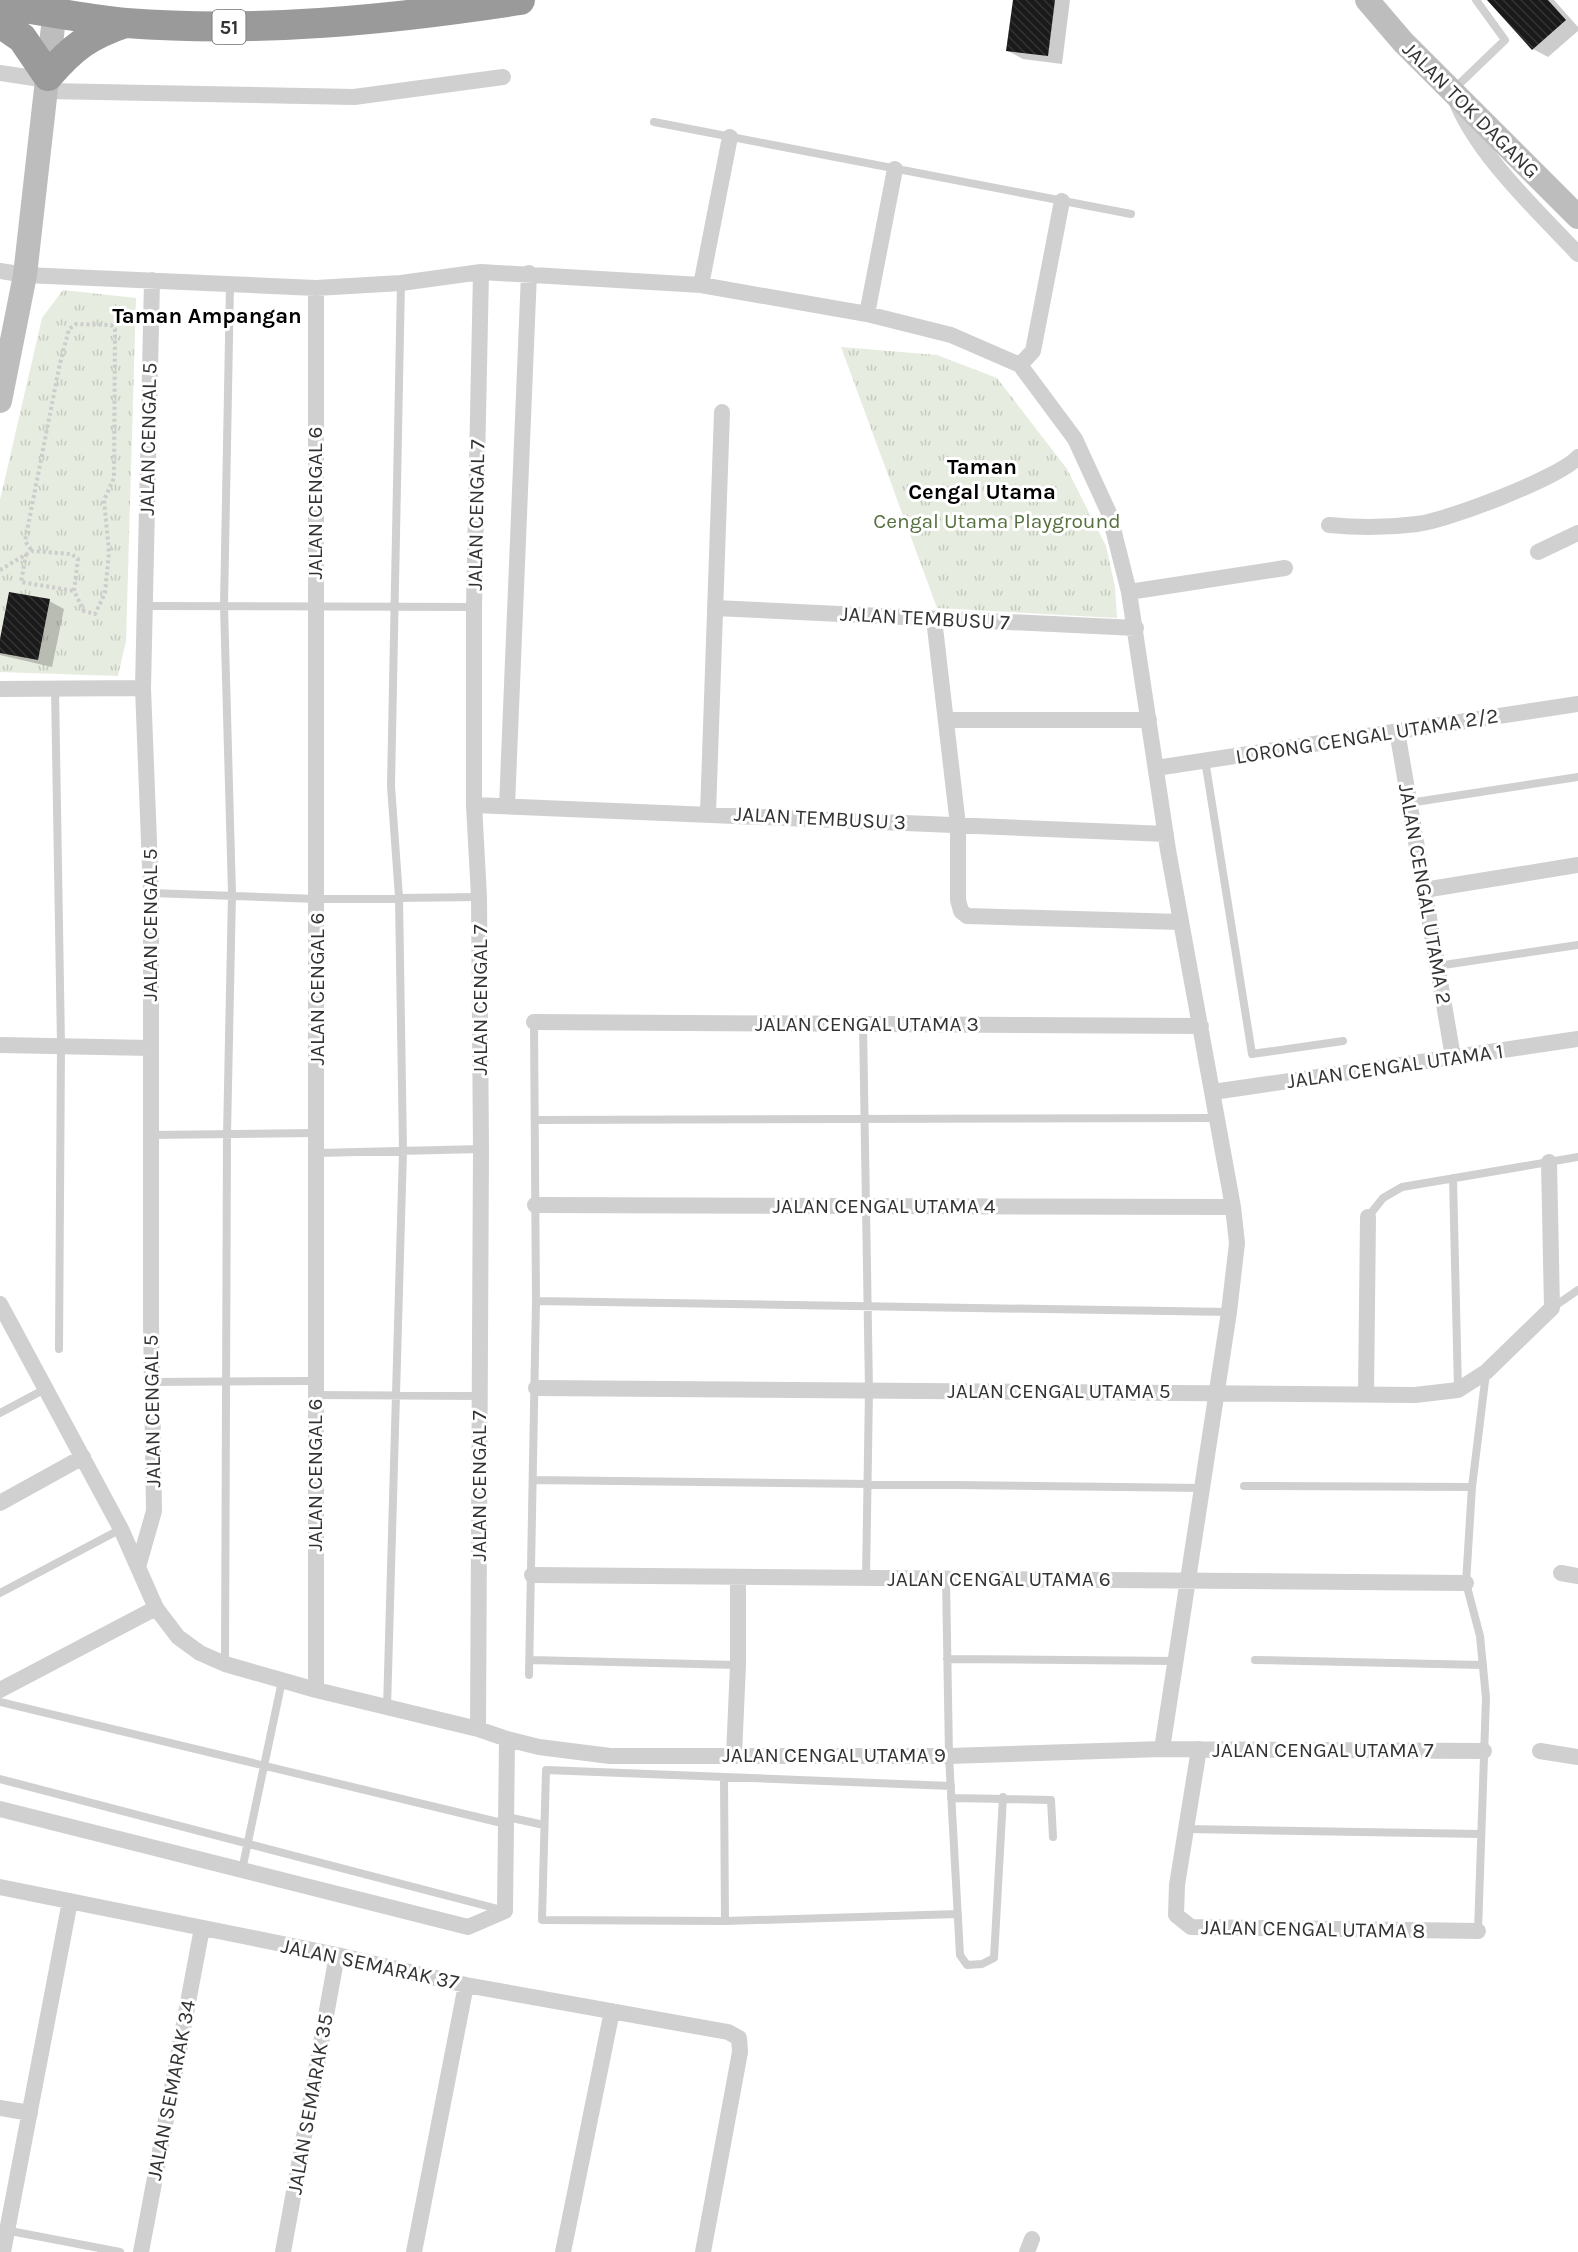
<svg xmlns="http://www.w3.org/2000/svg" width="1578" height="2252" font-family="Karla,sans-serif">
<defs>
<pattern id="park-tufts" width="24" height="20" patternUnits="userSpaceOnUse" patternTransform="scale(1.5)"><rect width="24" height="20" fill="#e6ecdf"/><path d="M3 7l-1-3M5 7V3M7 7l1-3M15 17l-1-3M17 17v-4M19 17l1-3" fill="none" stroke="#c6cbc0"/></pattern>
<pattern id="building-back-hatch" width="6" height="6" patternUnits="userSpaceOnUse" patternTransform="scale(1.5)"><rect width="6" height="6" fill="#1a1a1a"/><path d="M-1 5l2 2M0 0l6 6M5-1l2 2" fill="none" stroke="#333"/></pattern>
</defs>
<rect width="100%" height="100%" fill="#fff"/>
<path fill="url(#park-tufts)" d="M63 290 136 298 126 641 118 676 0 672V500L42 318Z
M841 347 937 355 997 378 1067 469 1106 546 1115 587 1117 618 937 608Z"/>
<path fill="#0003" d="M1015 0H1070L1062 64 1023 59 1008 51Z
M1489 0H1554L1578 27V31L1548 57 1533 49Z
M49 601 64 609 52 667 0 655V640Z"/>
<path fill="url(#building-back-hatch)" d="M1013 0H1055L1048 56 1006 51Z
M1487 0H1548L1566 20 1532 50Z
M9 592 50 599 38 660 0 653V639Z"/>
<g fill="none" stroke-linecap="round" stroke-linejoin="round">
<path stroke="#cdcdcd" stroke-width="4" stroke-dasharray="3 3" stroke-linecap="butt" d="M26 554 21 582 74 591
M0 570 32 551 71 554 78 559 74 591 84 611 95 614 105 593 109 552 104 500 114 478 115 329 111 325 76 324 69 329 60 363 25 541 32 551"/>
<path stroke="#d0d0d0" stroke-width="8" d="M1453 90 1505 40 1476 0
M654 122 1131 214
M144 606 474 607
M55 689 61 1045 59 1349
M1205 760 1252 1054 1343 1041
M1409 803 1578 777
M151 893 317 899 479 897
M1437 966 1578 945
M863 1024 869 1390 866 1578
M535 1120 1217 1118
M151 1135 316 1133
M317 1153 481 1149
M1453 1178 1458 1390
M1368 1217 1383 1198 1402 1187 1578 1157
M536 1301 1229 1312
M1552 1308 1578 1290
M152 1382 315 1381
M315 1395 479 1396
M0 1413 47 1388
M534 1480 1202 1488
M1244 1486 1472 1487
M946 1579 949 1756 960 1955 967 1965 982 1964 994 1958 1003 1797
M0 1593 121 1529
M947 1659 1176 1661
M530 1660 738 1665
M1255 1660 1483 1665
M225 1664 227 1135 232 894 224 606 230 284
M529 1675 536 1301 534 1022
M0 1702 506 1824
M387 1708 403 1151 399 897 391 786 401 283
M724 1778 725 1921
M0 1779 502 1910
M951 1786 546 1770 542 1920 725 1921 958 1914
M951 1798 1051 1800 1053 1837
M507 1817 544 1825
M1187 1829 1481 1834
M242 1870 282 1681
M1478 1931 1486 1698 1480 1636 1466 1583 1472 1487 1486 1373
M5 2230 120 2252"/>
<path stroke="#d0d0d0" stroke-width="16" d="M0 73 47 80
M46 91 354 97 503 77
M1455 98C1476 154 1537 210 1578 254
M0 271 25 275 316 288 401 283 481 272 701 285 867 314 951 335 1020 365 1075 439 1109 513 1129 592 1168 850 1233 1207 1237 1243 1229 1312 1162 1749
M701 285 730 137
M316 288V1690
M867 314 895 169
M1020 365 1033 351 1062 201
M1329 525C1359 528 1387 528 1417 524 1446 521 1559 478 1578 457
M1538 552 1578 533
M1129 592 1285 568
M715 608 1136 628
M934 619 958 825V900L961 911 967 916 1181 922
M0 689 143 688
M946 720H1149
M1397 731 1453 1057
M1156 768 1578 704
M474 805 1166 834
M507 806 529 273
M708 813 722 412
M1424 890 1578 865
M534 1022 1201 1026
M0 1045 150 1048
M1213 1092 1578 1039
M535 1205 1233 1207
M0 1304 121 1529 156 1608 178 1637 200 1653 225 1664 316 1690 478 1729 507 1739 539 1747 610 1756H949L1162 1749 1484 1751
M536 1388 1415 1395 1458 1390 1486 1372 1552 1308 1549 1162
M1366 1394 1368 1217
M0 1503 83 1457
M138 1567 154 1511 151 1322V893L143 688 152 280
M1561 1573 1578 1576
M532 1575 1466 1583
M0 1690 156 1608
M478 1729 481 1149 479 897 474 805V607L481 272
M1199 1749 1177 1885 1176 1915 1191 1927 1478 1931
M1540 1751 1578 1757
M734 1755 738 1665V1578
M0 1809 468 1927 505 1911 507 1739
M0 1887 337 1955 466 1985 728 2032 739 2038 740 2052 703 2252
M0 2108 30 2113
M3 2252 70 1901
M141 2252 202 1928
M283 2252 337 1955
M414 2252 466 1985
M563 2252 612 2011
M1027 2252 1032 2239"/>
<path stroke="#bdbdbd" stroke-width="24" d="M1367 0 1403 42 1578 217
M0 401 25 275 56 0"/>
<path stroke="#9a9a9a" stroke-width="30" d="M0 4C42 10 84 19 126 23 258 33 389 20 520 0
M0 23 22 38 48 76C72 48 89 35 125 23"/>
</g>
<g text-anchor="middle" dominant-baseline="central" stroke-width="6" stroke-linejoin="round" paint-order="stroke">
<rect fill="#fff" stroke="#707070" stroke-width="1.5" x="212.5" y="10" width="33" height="34" rx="4.5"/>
<g font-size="20" font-weight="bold" fill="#333">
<text x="229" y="27">51</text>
</g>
<g font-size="21" fill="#333" stroke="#fff">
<text transform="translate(1471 110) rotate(45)">JALAN TOK DAGANG</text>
<text transform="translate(148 439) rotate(-89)">JALAN CENGAL 5</text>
<text transform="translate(315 503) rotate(-90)">JALAN CENGAL 6</text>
<text transform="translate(476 515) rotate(-89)">JALAN CENGAL 7</text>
<text transform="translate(925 618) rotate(3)">JALAN TEMBUSU 7</text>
<text transform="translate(1367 736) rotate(-9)">LORONG CENGAL UTAMA 2/2</text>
<text transform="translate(820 818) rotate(3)">JALAN TEMBUSU 3</text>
<text transform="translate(1425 894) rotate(80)">JALAN CENGAL UTAMA 2</text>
<text transform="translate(150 925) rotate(-90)">JALAN CENGAL 5</text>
<text transform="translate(317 989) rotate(-90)">JALAN CENGAL 6</text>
<text transform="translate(480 1000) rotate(-90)">JALAN CENGAL 7</text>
<text x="867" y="1024">JALAN CENGAL UTAMA 3</text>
<text transform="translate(1395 1066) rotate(-8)">JALAN CENGAL UTAMA 1</text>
<text x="884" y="1206">JALAN CENGAL UTAMA 4</text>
<text x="1059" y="1391">JALAN CENGAL UTAMA 5</text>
<text transform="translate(152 1411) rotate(-91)">JALAN CENGAL 5</text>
<text transform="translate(315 1475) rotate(-90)">JALAN CENGAL 6</text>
<text transform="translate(479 1486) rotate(-90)">JALAN CENGAL 7</text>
<text x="999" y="1579">JALAN CENGAL UTAMA 6</text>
<text x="1323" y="1750">JALAN CENGAL UTAMA 7</text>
<text x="834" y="1755">JALAN CENGAL UTAMA 9</text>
<text transform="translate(1313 1929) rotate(1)">JALAN CENGAL UTAMA 8</text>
<text transform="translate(370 1964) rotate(12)">JALAN SEMARAK 37</text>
<text transform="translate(171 2090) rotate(-79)">JALAN SEMARAK 34</text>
<text transform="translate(310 2104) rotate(-80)">JALAN SEMARAK 35</text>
</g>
<g font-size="21" fill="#56703f" stroke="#fff">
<text x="997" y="521">Cengal Utama Playground</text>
</g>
<g font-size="22" font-weight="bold" fill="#000" stroke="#fff">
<text x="207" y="316">Taman Ampangan</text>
<text x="982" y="467">Taman<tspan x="982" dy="25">Cengal Utama</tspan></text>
</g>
</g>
</svg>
